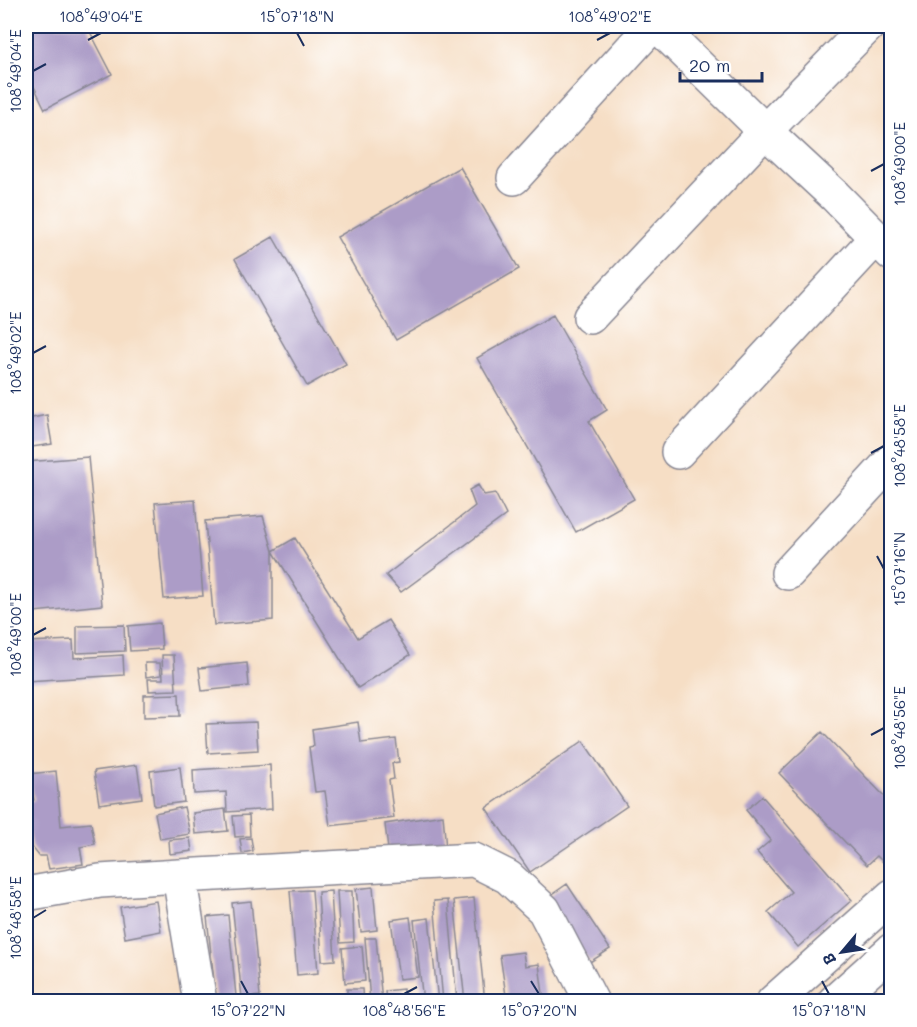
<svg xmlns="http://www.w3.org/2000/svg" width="917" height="1027" font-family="Mali,sans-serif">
<rect width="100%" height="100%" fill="#fff"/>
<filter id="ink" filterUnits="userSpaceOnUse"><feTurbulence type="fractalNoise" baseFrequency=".0167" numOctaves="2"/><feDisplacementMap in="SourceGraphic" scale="12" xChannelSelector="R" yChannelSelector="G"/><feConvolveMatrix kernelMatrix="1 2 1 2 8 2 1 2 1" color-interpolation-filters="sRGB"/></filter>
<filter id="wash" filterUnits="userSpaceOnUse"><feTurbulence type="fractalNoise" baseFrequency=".008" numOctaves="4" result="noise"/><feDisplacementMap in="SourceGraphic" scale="24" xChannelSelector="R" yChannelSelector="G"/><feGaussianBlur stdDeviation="1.35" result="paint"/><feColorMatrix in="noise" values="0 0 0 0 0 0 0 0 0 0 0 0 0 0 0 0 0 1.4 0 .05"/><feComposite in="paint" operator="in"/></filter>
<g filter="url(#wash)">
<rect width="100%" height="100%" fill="#f6dec5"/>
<g id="blocks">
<path fill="#ac9cc7" d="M26 26H29L31 29 38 26H87L112 74 45 109 26 70Z
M460 167 519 269 396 340 337 237Z
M273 237 346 364 307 386 235 259Z
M553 315 607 410 589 421 634 499 576 532 477 358Z
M47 415 52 444 32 447 27 419Z
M88 457 102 605 34 612 26 521V462Z
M478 485 484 495 495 493 506 515 401 592 386 575 475 506 469 490Z
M195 500 203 596 164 599 155 503Z
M263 516 273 551 295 538 358 638 388 620 410 655 358 688 273 551V620L214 625 205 521Z
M160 623 162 649 130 651 128 626Z
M124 625 125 651 77 653V626Z
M73 640 74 658 123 655 124 675 26 681V642Z
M162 655H174L176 690 149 691 148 679H163Z
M145 663H160L161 675 146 677Z
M247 663 249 686 202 691 199 668Z
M179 694 180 716 144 717V695Z
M256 722 258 750 208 753 206 724Z
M358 722 361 743 396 739 399 762 392 763 394 779 389 780 394 818 330 826 325 791 315 792 309 747 314 746 312 729Z
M822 732 892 804V858L885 864 877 856 867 865 779 773Z
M583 741 627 806 530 872 486 808Z
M137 765 142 798 99 804 94 771Z
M270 765 272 809 227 812 226 792 194 794 193 770Z
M180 767 184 802 154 806 150 771Z
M56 771 61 826 91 823 95 844 80 847 83 864 49 869 46 856H39L32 847 26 812V802L34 800 29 774Z
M762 796 852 900 798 947 768 912 791 892 757 852 771 840 746 810Z
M184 807 190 834 160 839 155 813Z
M225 809 228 831 195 834 193 813Z
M249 815 250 836 235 837 233 816Z
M443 815 446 849 389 858 385 824Z
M190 838 192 851 170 854 169 840Z
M251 838 253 851 242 853 240 839Z
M567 884 610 949 590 962 547 898Z
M373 887 377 930 361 932 356 889Z
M312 890 318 973 297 975 290 891Z
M331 891 335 960 322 961 318 892Z
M337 891H352L354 942 340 943Z
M474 898 485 1002H465L454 900Z
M448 900 457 1002H443L434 901Z
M156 901 161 931 125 938 120 907Z
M251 901 260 996 242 998 232 903Z
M228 915 236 996 216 999 207 917Z
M410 917 418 977 399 979 391 920Z
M429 918 438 1002H423L414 920Z
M365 938H376L382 1002H370Z
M362 946 365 981 345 983 342 948Z
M523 952 525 966 539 964 544 1002H507L500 955Z
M347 989H362L363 1002H347Z
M403 989 404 1002H386L385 991Z
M343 994V1002H327V995Z"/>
</g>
</g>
<g filter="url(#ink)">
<use href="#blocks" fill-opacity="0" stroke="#888692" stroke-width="1.5"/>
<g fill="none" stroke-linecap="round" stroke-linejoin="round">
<defs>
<path id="minor" d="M658 26 765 131 835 196 892 254
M514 178 652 26
M590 317 765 131 868 26
M678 452 876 238
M788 573 892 460
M179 876 200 1002
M26 894 100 881 179 876 474 860 508 877 544 910 592 1002"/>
<path id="highway" d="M773 1002 892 896
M834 1002 892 950"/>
</defs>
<use href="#minor" stroke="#888692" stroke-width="36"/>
<use href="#highway" stroke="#888692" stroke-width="36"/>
<use href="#minor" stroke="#fff" stroke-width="33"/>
<use href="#highway" stroke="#fff" stroke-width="33"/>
</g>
</g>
<path fill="none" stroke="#1b2f5e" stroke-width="2" d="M297 33 304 46M88 40 101 33M597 40 610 33M33 71 46 64M871 171 884 164M33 353 46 346M871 453 884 446M877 556 884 569M33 635 46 628M871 735 884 728M33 918 46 910M241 981 248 994M531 981 539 994M822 981 829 994M404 994 417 987"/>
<rect width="917" height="1027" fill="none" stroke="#fff" stroke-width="66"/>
<g transform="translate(842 952) rotate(241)" stroke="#ffffff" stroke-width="4.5" paint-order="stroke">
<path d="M0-4.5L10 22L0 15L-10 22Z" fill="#1b2f5e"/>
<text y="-9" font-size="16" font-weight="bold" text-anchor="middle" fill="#1b2f5e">B</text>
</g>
<path d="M680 72v9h82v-9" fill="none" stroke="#1b2f5e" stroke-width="3"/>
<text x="689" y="72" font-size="18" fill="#1b2f5e" stroke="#ffffff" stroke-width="4.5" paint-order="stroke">20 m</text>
<rect x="33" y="33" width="851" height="961" fill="none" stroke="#1b2f5e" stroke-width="2"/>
<g font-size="15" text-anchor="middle" fill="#1b2f5e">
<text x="101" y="22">108°49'04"E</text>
<text x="297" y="22">15°07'18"N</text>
<text x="610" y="22">108°49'02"E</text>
<text transform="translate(16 71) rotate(-90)" y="5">108°49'04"E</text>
<text transform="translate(900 164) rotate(-90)" y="5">108°49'00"E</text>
<text transform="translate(16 353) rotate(-90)" y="5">108°49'02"E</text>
<text transform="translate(900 446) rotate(-90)" y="5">108°48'58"E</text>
<text transform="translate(900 569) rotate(-90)" y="5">15°07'16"N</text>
<text transform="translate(16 635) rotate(-90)" y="5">108°49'00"E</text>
<text transform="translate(900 728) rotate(-90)" y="5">108°48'56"E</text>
<text transform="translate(16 918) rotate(-90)" y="5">108°48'58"E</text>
<text x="248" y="1016">15°07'22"N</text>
<text x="404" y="1016">108°48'56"E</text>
<text x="539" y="1016">15°07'20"N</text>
<text x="829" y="1016">15°07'18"N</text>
</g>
</svg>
